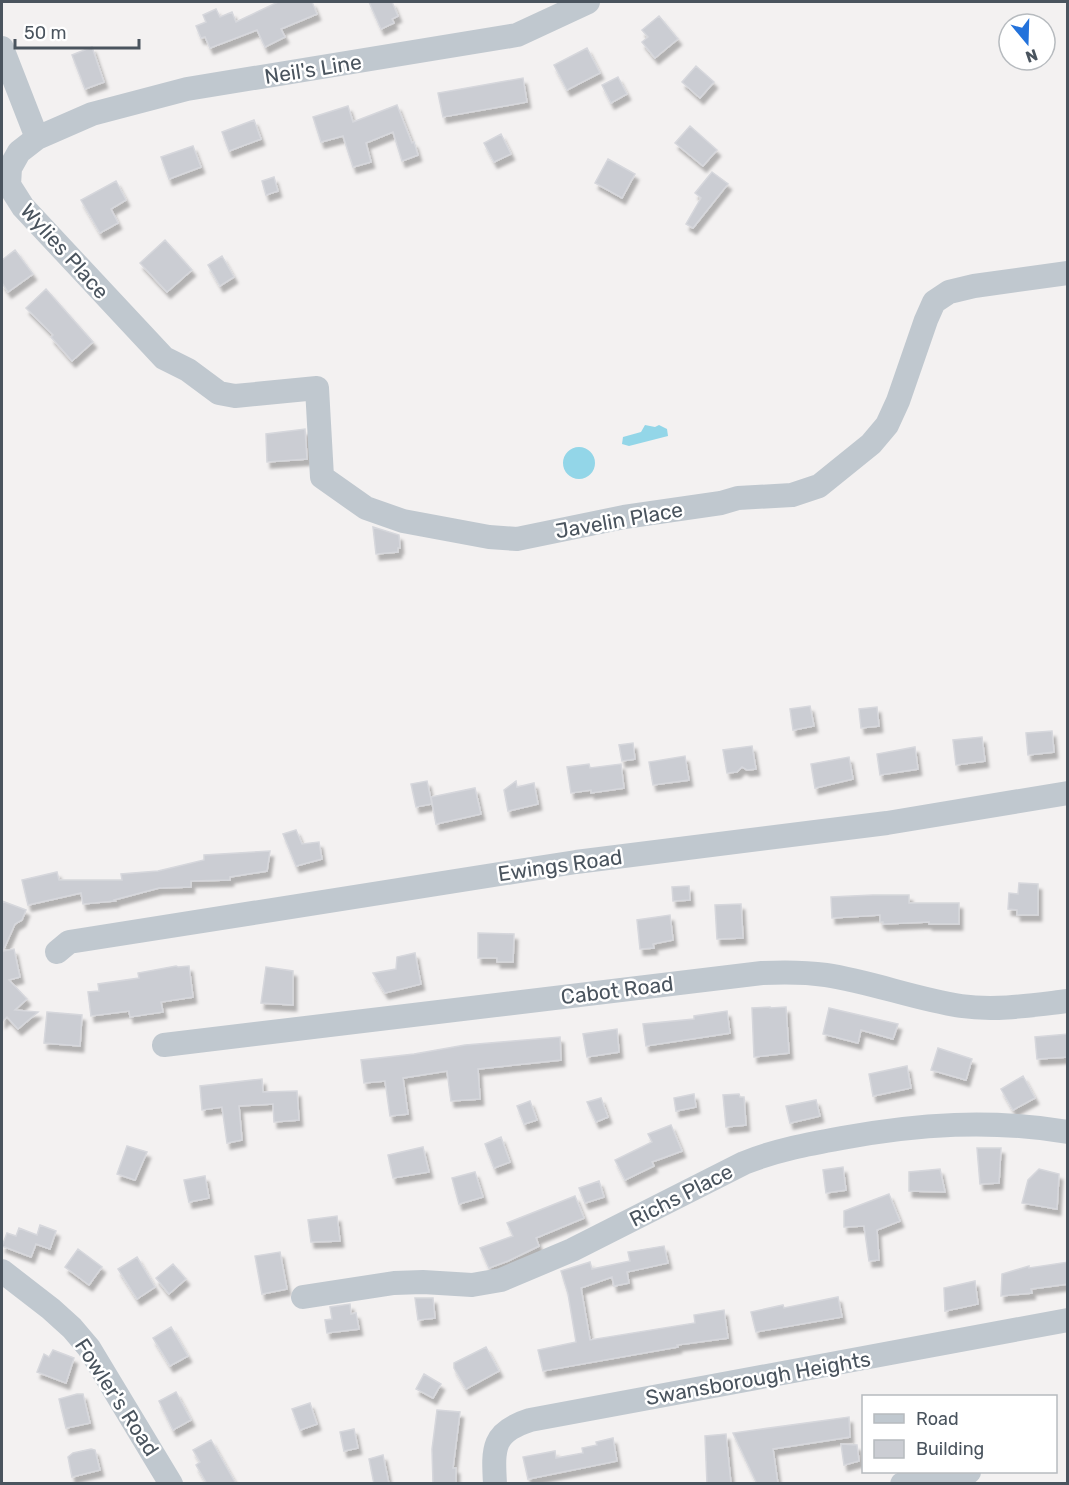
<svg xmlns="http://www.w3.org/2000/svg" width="1069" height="1485" font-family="Rubik,sans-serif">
<defs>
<filter id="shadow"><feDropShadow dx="3.5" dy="6" stdDeviation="1.5" flood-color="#0004"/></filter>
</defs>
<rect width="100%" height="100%" fill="#f3f1f1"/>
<path fill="#93d6e8" d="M645 425 655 427 659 425 667 429 668 436 629 446 622 444 623 437 641 432Z
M563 463a16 16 0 1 1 32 0a16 16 0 1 1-32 0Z"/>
<path fill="#cbcdd3" stroke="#d6d7dc" stroke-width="1.5" filter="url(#shadow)" d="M278 2H312L317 14 281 29 285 37 265 47 257 30 210 48 205 37 201 38 196 26 206 22 203 15 216 9 220 17 232 12 236 22Z
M369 2H392L398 16 392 19 394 23 381 29Z
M659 16 678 39 655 58 642 42 648 37 642 30Z
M92 47 104 82 85 89 72 55Z
M587 48 600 73 567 90 554 65Z
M696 66 714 82 700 98 682 82Z
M618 77 627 94 611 103 602 85Z
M523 78 527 102 443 117 438 93Z
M397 105 412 143 414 142 418 155 402 161 393 132 366 143 371 162 353 167 343 136 321 142 313 117 348 106 353 122Z
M254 120 261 139 229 151 222 132Z
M690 126 717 150 703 166 675 143Z
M501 134 511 154 494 162 484 143Z
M193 146 201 167 169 179 161 157Z
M608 159 635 174 622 198 595 183Z
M712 172 728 184 693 228 686 224 701 198 695 193Z
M274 177 278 191 266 195 262 181Z
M116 181 126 200 111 209 118 223 100 233 81 200Z
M165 240 192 270 167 292 140 263Z
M15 250 33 274 8 292 2 283V260Z
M222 256 234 277 220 286 208 265Z
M46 289 93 342 72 361 51 337 53 335 26 308Z
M305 429 307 459 267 462 266 434Z
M373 527 399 535 400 548H398V552L376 554Z
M810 706 814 726 793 730 790 709Z
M877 707 879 726 861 728 859 709Z
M1052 731 1054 752 1028 755 1026 733Z
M982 737 985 761 956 765 953 740Z
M633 743 635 759 622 761 619 745Z
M752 746 756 769 747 770 742 767 737 772 727 773 723 750Z
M915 747 918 769 880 775 877 754Z
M685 756 689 780 653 785 649 762Z
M849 757 853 779 815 788 811 764Z
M589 764 590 768 621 764 624 788 591 793V790L571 793 567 767Z
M427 781 432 804 416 807 411 784Z
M516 781 517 787 534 783 538 804 508 811 504 790Z
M475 788 481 814 436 824 431 797Z
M296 830 302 844 319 842 322 859 296 866 283 834Z
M270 851 267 871 230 877V880L191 881V887L159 888 114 900 115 901 83 904 81 893 28 905 22 880 57 872 59 880H122L121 874 158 871 204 860V855Z
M1019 883 1038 884V915H1017V910L1008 909 1009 893 1018 894Z
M689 886 690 900 673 901 672 887Z
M873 895H909V903H959V924H929V922L883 924V922H880V915L832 918 831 897Z
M2 901 26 910 22 920 15 924 3 951 14 949 20 977 9 980 27 999 15 1010 38 1012 18 1029 7 1017 2 1022Z
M741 904 743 938 717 939 715 905Z
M670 915 673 940 653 944 654 948 640 949 637 920Z
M478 933 514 934 513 962H497V958H478Z
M415 953 421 984 385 993 373 973 396 969 397 957Z
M176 966 178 967 189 966 193 997 161 1002 163 1012 130 1017 129 1011 91 1016 88 992 99 991 98 984 139 978 138 973Z
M266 967 293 971V1005L261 1003Z
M770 1007V1008L786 1007 789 1053 754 1057 752 1008Z
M829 1008 898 1024 893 1039 861 1030 858 1043 823 1034Z
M727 1011 730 1033 646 1046 643 1024 694 1019V1016Z
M47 1012 82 1015 80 1046 44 1043Z
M617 1029 619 1052 587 1057 583 1034Z
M1068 1034V1057L1037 1059 1035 1037Z
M560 1037 561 1060 478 1069 480 1099 451 1101 447 1071 403 1078 408 1114 390 1116 385 1081 364 1083 361 1060 414 1054 465 1045Z
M938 1048 972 1059 966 1080 931 1070Z
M907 1066 911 1088 873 1096 869 1074Z
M1023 1076 1035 1098 1013 1110 1001 1089Z
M262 1079 263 1092 297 1091 299 1120 274 1122 273 1104 239 1106 242 1140 227 1143 222 1107 202 1110 200 1086Z
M694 1094 696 1107 676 1111 674 1098Z
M739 1094 740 1097H744L746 1125 726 1127 723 1095Z
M601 1098 608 1117 596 1122 587 1102Z
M816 1100 820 1116 790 1123 786 1106Z
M530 1101 537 1120 524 1124 517 1106Z
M671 1125 682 1151 652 1162 654 1166 625 1180 615 1160 652 1142 648 1134Z
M501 1137 510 1162 494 1168 485 1144Z
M127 1146 147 1152 135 1180 117 1174Z
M423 1147 429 1172 393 1178 388 1155Z
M977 1148H1001L999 1183 980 1184Z
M843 1167 846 1190 826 1193 823 1170Z
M940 1169 945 1192 909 1191V1172Z
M1039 1169 1059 1174 1057 1209 1022 1203 1028 1180Z
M475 1172 483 1197 459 1204 452 1178Z
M205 1176 209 1198 189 1202 184 1180Z
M599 1181 604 1197 585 1203 579 1188Z
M889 1194 900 1221 877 1230 879 1260 869 1261 864 1226 844 1227V1211Z
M575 1196 584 1218 536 1238 539 1246 508 1261 489 1268 480 1248 513 1236 507 1223Z
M337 1216 340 1241 311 1242 308 1220Z
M40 1225 56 1231 50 1249 36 1244 31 1257 2 1246 7 1233 16 1236 19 1228 37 1235Z
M664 1246 668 1263 627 1272 629 1283 614 1286 612 1277 581 1288 590 1340 695 1323 694 1315 724 1310 728 1338 677 1345 678 1347 543 1371 538 1350 576 1342 568 1294 561 1271 590 1262 592 1269 630 1261 628 1252Z
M78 1249 102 1267 89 1285 65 1267Z
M280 1252 287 1289 262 1294 255 1256Z
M137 1257 155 1287 137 1299 118 1269Z
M1068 1262V1284L1031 1289 1032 1293 1001 1296 1002 1274 1029 1266V1268Z
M173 1264 186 1279 169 1294 156 1278Z
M975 1281 978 1304 945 1311 944 1288Z
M838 1297 842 1317 756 1332 751 1312 783 1305 784 1308Z
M415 1298H433L435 1318 418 1320Z
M350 1304 351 1314 356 1313 359 1329 327 1333 325 1320 332 1319 330 1307Z
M171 1327 188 1356 170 1366 153 1338Z
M486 1347 499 1371 466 1389 454 1368V1363Z
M53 1350 74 1358 66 1383 37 1372 44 1354 49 1357Z
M424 1374 441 1384 433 1398 416 1389Z
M176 1392 191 1420 173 1430 159 1401Z
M77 1394H83L90 1423 66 1428 59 1399Z
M310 1403 317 1424 300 1430 292 1409Z
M437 1410 460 1412 453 1468H456V1484H433L432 1449Z
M849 1417 850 1437 773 1449 778 1484H757L733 1433Z
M354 1429 358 1448 344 1451 340 1432Z
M726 1434 731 1484H707L705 1436Z
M613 1438 617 1461 528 1479 523 1457 555 1451 556 1458 583 1453 582 1448 597 1445 596 1442Z
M211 1440 236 1484H207L196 1465 200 1462 193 1450Z
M841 1444 857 1445 859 1461 844 1465Z
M91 1449 95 1450 100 1470 72 1477 68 1457 73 1453Z
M383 1455 389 1484H374L369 1459Z"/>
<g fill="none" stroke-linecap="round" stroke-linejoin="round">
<path stroke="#c0c8cf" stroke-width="24" d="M588 2 517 35 187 89 92 114 37 138 19 152 10 168 9 185 23 207 164 358 188 370 219 393 235 396 317 388 322 477 366 508 403 521 489 537 517 539 624 517 721 503 738 498 792 495 819 486 871 444 887 425 898 401 926 320 934 302 949 292 974 286 1068 273
M2 48 37 138
M57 952 69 942 576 862 887 823 1068 793
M164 1045 762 973C783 972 805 972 826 975 872 982 915 999 961 1006 997 1011 1033 1005 1068 1001
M2 1271 51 1309 72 1328 89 1348 171 1484
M303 1297 394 1283 423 1282 472 1285 501 1280 572 1250 744 1163C776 1150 809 1144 842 1138 918 1124 991 1119 1068 1132
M495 1484C493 1448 492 1432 530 1420L1068 1320
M902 1484 969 1472"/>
</g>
<g text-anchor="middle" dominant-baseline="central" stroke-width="5" stroke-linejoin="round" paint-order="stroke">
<g font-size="21" fill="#4a545e" stroke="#fff">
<text transform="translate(313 69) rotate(-9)">Neil's Line</text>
<text transform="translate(65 251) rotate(48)">Wylies Place</text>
<text transform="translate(619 520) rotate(-10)">Javelin Place</text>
<text transform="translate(560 865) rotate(-8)">Ewings Road</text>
<text transform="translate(617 990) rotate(-7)">Cabot Road</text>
<text transform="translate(681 1195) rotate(-27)">Richs Place</text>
<text transform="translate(758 1378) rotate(-10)">Swansborough Heights</text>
<text transform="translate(117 1397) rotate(57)">Fowler's Road</text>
</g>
</g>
<rect width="1069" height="1485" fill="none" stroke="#4a545e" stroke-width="6"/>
<rect x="862" y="1395" width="195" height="78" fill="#ffffff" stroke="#b7bbbf" stroke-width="1.5"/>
<rect x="874" y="1414" width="30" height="9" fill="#c0c8cf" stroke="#b7bbbf" stroke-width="1.5"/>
<text x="916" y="1425" font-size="18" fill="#4a545e">Road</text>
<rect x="874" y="1440" width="30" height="18" fill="#cbcdd3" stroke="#b7bbbf" stroke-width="1.5"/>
<text x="916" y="1455" font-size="18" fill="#4a545e">Building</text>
<g transform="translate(1027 42) rotate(161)"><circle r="28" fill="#ffffff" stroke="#b7bbbf" stroke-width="1.5"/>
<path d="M0-4.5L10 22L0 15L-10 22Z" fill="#2372db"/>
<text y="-9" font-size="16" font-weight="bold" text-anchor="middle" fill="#4a545e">N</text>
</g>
<path d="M15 39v9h124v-9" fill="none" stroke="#4a545e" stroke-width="3"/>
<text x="24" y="39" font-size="18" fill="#4a545e" stroke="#ffffff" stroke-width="4.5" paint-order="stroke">50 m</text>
</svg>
